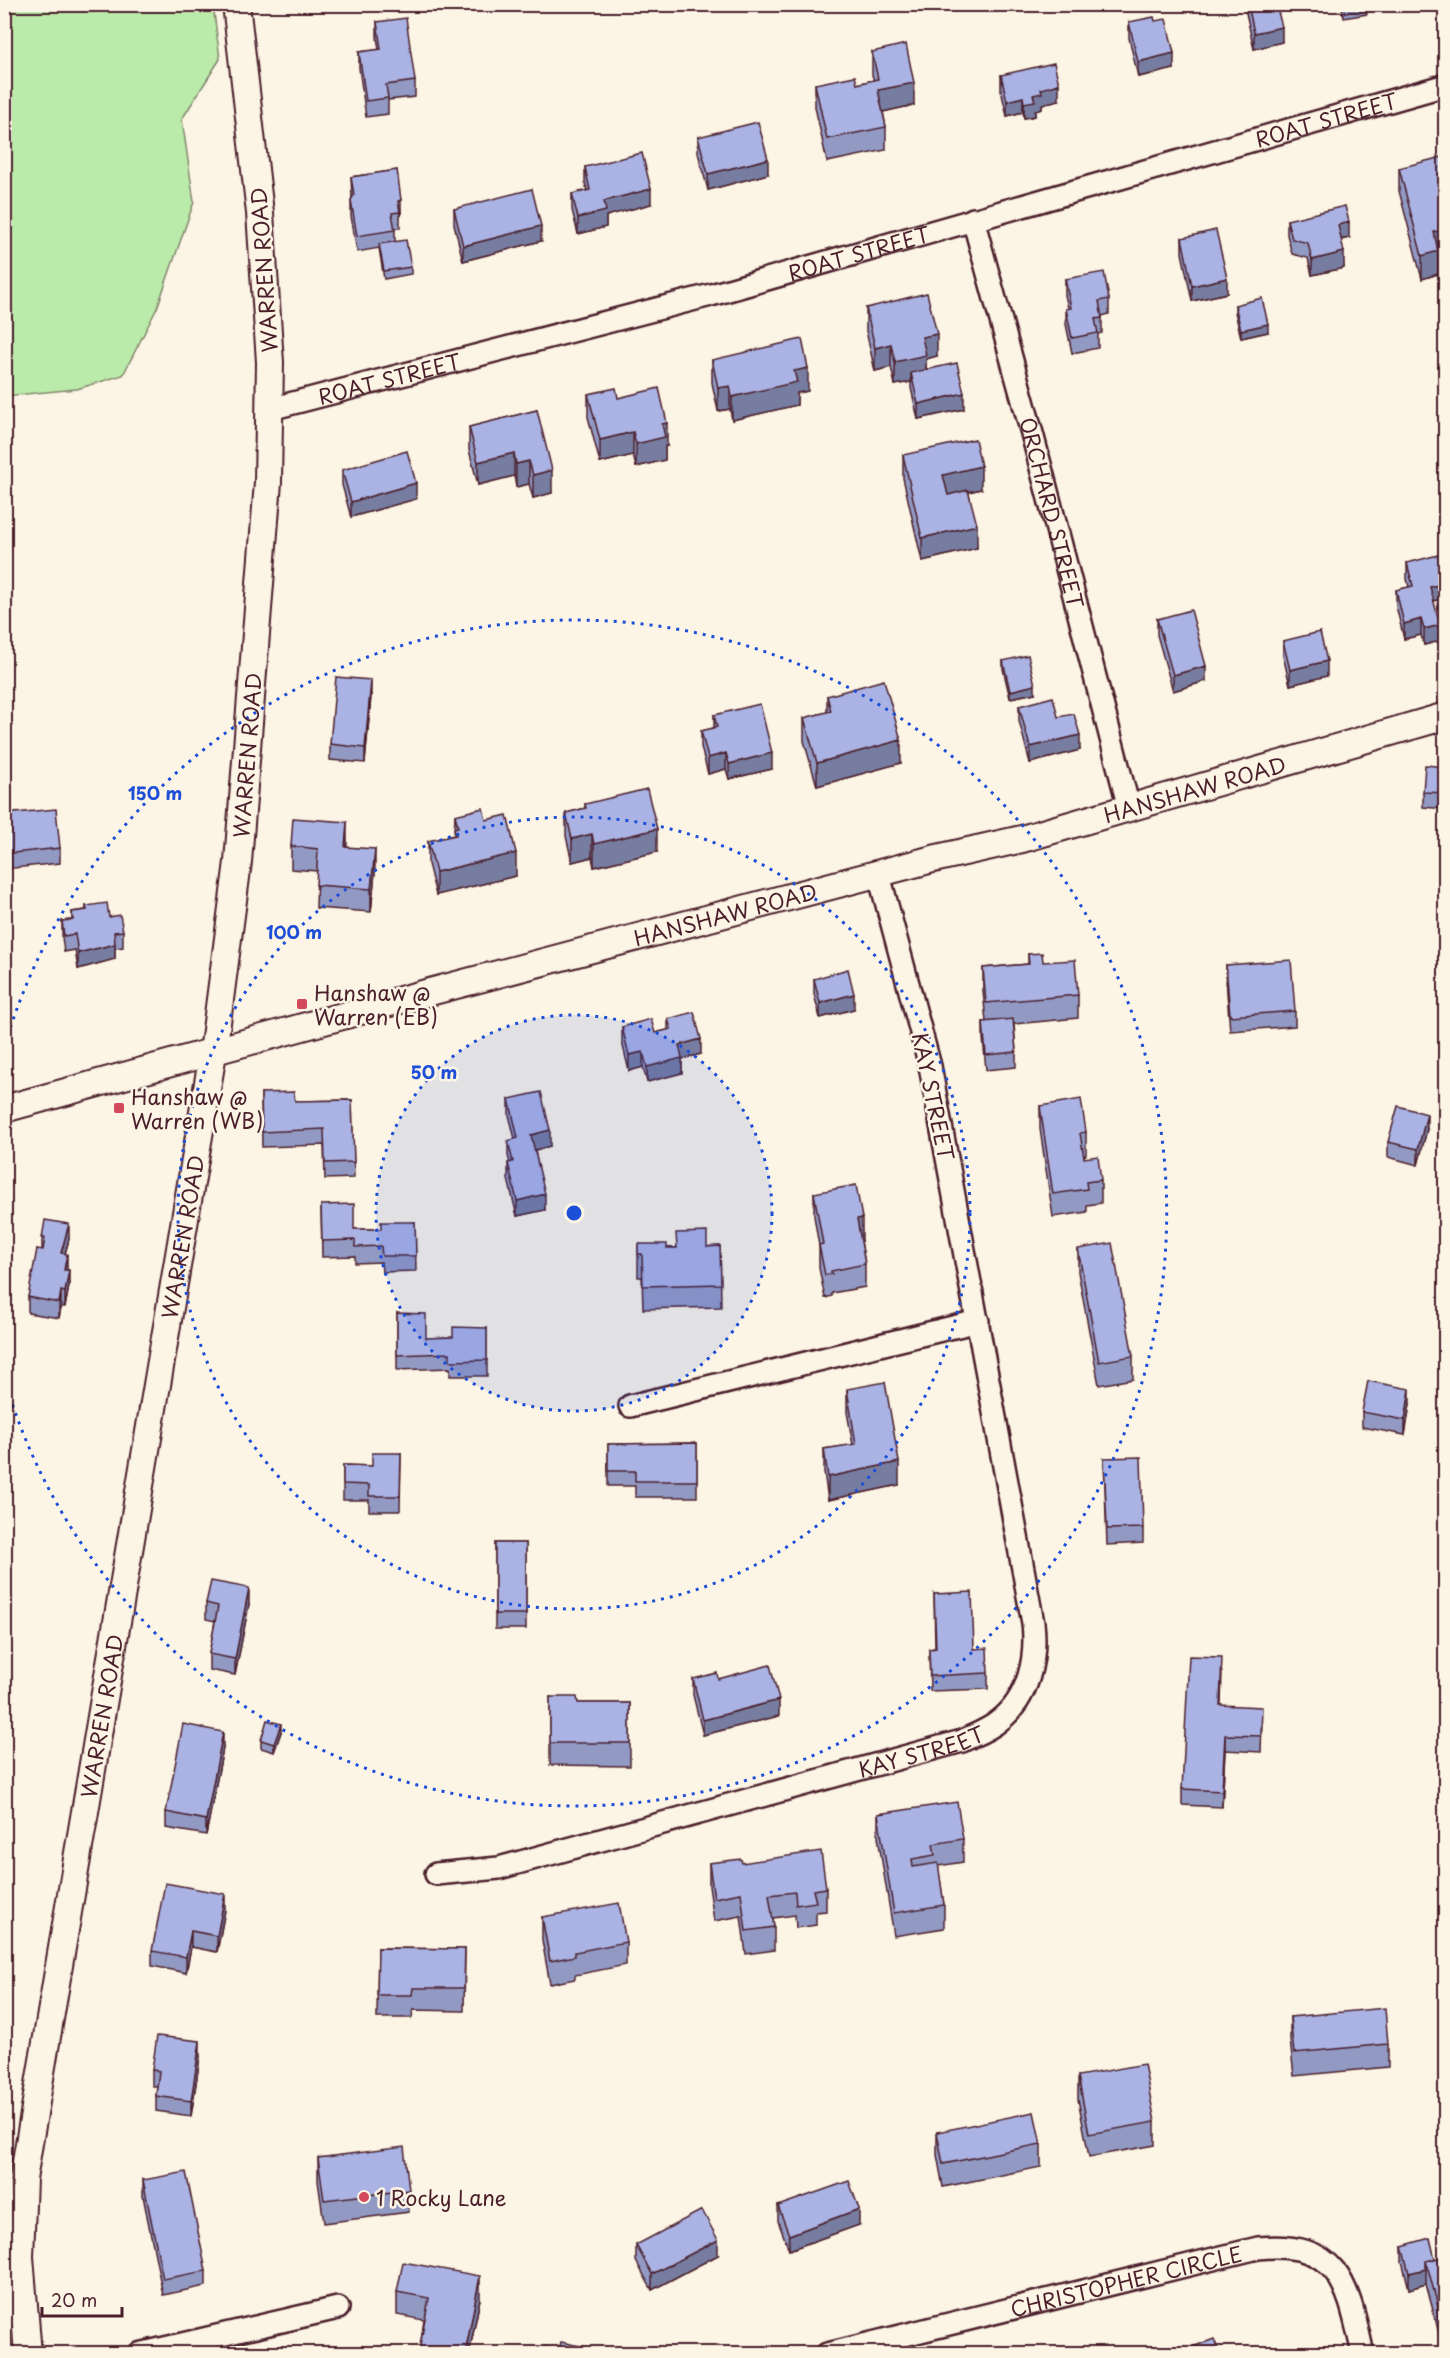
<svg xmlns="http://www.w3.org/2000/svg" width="1450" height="2358" font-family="'Playpen Sans',sans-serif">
<rect width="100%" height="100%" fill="#fcf5e5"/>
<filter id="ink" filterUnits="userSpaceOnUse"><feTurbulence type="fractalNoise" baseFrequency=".0167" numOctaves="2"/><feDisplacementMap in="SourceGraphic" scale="12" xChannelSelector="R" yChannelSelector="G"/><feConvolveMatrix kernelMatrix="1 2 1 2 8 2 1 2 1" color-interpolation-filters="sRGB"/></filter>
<g filter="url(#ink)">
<path fill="#baebaa" stroke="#82856a" stroke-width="1.5" d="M5 4 213 5 220 59 182 119 194 202 157 308 123 375 77 389 5 396Z"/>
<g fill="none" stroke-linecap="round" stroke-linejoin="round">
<defs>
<g id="minor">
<path id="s1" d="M973 219 1033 437 1129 808"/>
<path id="s2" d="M270 409 711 295 1446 85"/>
<path d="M630 1406 978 1321"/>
<path id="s3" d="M436 1874 499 1868 962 1741C974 1735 989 1730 999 1721 1029 1698 1037 1658 1033 1623L930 1066 879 875"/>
<path d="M4 2318 24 2313"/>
<path d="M139 2354 338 2308"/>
<path id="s4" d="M827 2354 1258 2248C1341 2240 1348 2287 1363 2354"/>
</g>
<g id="tertiary">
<path id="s5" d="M4 1109 426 993 933 859 1022 839 1446 716"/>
<path id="s6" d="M28 2354 20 2257 23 2179 213 1053 238 862 268 482 270 362 260 213 236 4"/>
</g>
</defs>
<use href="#minor" stroke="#4a1f2b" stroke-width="26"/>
<use href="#tertiary" stroke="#4a1f2b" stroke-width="30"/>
<use href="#minor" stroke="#fcf5e5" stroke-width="21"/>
<use href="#tertiary" stroke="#fcf5e5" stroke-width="26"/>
</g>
<path fill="#929ac4" stroke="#4a1f2b" stroke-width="1.5" d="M1244 4H1276L1282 42 1254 49Z
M1341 4H1372L1367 5V14L1344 18Z
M377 22 415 81V97L388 100V114L366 117 359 68V52L379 50 377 37Z
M1129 22 1174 69 1138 77 1129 38Z
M872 52 914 105 883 112 886 127V150L827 162 815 107V84H857L874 80 872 75Z
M1001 75 1059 100 1042 104V109L1035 111V116L1024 118 1023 112 1007 116 1001 90Z
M698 137 768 174 708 190 698 153Z
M585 167 651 204 606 216V227L578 234 572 210V194L587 190 585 183Z
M1399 168 1446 170V252L1438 254V274L1422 279 1399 191Z
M397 170 401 215 400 216V228H395V242L411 267V274L384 279 379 248 357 252 351 216V200L352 198 351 177Z
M454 209 541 241 463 261 454 224Z
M1287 220 1349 238 1341 240 1344 268 1312 275 1308 258 1292 254 1287 235Z
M1182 238 1227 293 1192 301 1182 253Z
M1065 279 1109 299V314L1102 316V333L1098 334V348L1072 353 1066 324V309L1068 308 1065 295Z
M1235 305 1268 332 1241 338 1235 312Z
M866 308 937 356 926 359V370L964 409 918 419 911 388V382L895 385 891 367 875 371 866 331Z
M712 360 808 391 797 393V405L732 420 730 409 718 411 712 383Z
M588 394 618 398 667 446H665V460L636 467 633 455 600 463 588 417Z
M537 410 552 493 533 498 529 484 516 487 514 476 478 485 469 450V427Z
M903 455 981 489 969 492 977 548 922 561 903 478Z
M342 470 416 499 351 517 342 485Z
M1407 563 1445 598 1433 601 1440 641 1424 645 1421 635 1404 639 1396 606V590L1409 587 1407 579Z
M1157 619 1206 681 1173 691 1157 635Z
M1283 641 1327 676 1290 685 1283 656Z
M1003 661 1035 693 1010 698 1003 669Z
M371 696 365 763 330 760V744Z
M827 696 901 763 817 786 804 741V718L827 712Z
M1019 706 1058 717 1080 750 1030 763 1019 721Z
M714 715 772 769 729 779 726 769 708 774 701 747V731L714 728Z
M1446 767V809L1423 807V792Z
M585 804 657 852 594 867 592 857 572 862 566 836V813L585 808Z
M4 814 60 848V863L4 869Z
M455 815 486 820 516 876 436 895 428 864V841L454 835Z
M291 846 347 848 375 872 371 912 316 908 317 871 291 869Z
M86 906 109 917 123 931V947L115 948V959L78 969 75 950 64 952 62 937V921L72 920V912L86 910Z
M1028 954 1043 962 1078 995V1018L1014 1024 1016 1052V1067L986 1070 983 1038V1022H986L983 991V968L1028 964Z
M1226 965 1295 1011V1026L1230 1031 1226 980Z
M814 979 854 1009 820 1018 814 994Z
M668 1019 701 1054 682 1059V1073L647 1082 643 1067 629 1071 622 1042V1027L655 1033 668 1030Z
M261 1093 295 1101 352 1100 354 1178 325 1179 324 1145 262 1147Z
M509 1099 550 1146 535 1150 545 1210 517 1216 508 1179V1163H510L508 1156V1141L515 1139 509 1115Z
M1040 1106 1086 1132V1155L1083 1156 1084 1158 1101 1180V1203L1087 1205V1212L1053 1217 1040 1129Z
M1427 1129 1418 1165 1388 1157V1142Z
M814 1193 862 1241H861L865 1264V1287L832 1293V1296L825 1298 819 1268V1246L814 1216Z
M321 1205 354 1229H381L415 1222 416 1271 382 1272 381 1262 355 1263V1256L322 1257Z
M42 1238 69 1239 65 1254 69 1286 65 1307H61L59 1318 28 1313V1297L42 1250Z
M638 1244 667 1248 720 1246 721 1307 643 1309 642 1277H638Z
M1078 1249 1133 1356V1379L1099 1385 1078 1272Z
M397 1313 426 1338 453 1337 487 1328V1376H450V1368L397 1370Z
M847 1389 899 1485 828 1500 824 1472V1449L853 1445 847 1412Z
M1410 1404 1405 1435 1362 1427V1412Z
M4 1429 10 1445 8 1461 4 1460Z
M697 1443V1497H635V1486H608V1444Z
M401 1453 400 1511H369V1500H343V1465L372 1466Z
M1104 1458 1143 1528V1543L1107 1545Z
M495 1543H526V1629H495Z
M934 1594 988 1673V1689L930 1691 929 1649 935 1648Z
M206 1603 249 1604 235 1675 209 1670V1654L215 1621 206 1619Z
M1222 1672 1221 1705 1262 1723 1261 1752 1225 1750 1222 1807 1182 1805V1789Z
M693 1679H718L779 1716 703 1735 693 1695Z
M550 1697 578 1703H630V1766L550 1765Z
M281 1732 274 1752 261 1748V1740Z
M223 1748 206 1835 166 1828V1812Z
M878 1814 963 1839V1862L938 1866 944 1905V1928L894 1936 878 1837Z
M709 1863H742L826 1888V1911L816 1912V1925L796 1928 795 1915 773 1918 774 1927V1950L746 1954 741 1916 714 1921 709 1886Z
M225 1910 217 1952 191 1947 186 1973 152 1966V1951Z
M542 1917 626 1942V1965L575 1975V1979L550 1984 542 1940Z
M378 1948 465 1949 464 2011 413 2010 412 2018H377Z
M1290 2017 1388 2044V2067L1294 2076 1290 2040Z
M200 2057 191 2116 156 2111V2096L157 2086H152V2070Z
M1078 2076 1155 2122V2145L1089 2157 1078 2099Z
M937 2132 1041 2144V2167L943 2187 937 2155Z
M318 2158 409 2190V2212L324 2223 318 2181Z
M143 2180 206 2271V2286L163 2295 143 2196Z
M778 2206 859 2225 789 2250 778 2221Z
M636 2245 718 2255 652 2290 636 2261Z
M1402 2246 1435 2259 1446 2256V2351L1444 2352 1426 2284 1409 2289 1402 2261Z
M397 2292 480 2299 469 2354H419L424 2320 397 2315Z"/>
<path fill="#777da0" stroke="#4a1f2b" stroke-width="1.5" d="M1282 27V42L1254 49V33Z
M1174 53V69L1138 77V62Z
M914 83V105L878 113V90Z
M1059 84V100L1042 104V109L1035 111V116L1024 118V103L1041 89Z
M1023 97V112L1007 116V101Z
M768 159V174L708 190V174Z
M651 189V204L606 216V227L578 234V218L604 201Z
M401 200V215L400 216 398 201Z
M1349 222V238L1338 240V225Z
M541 226V241L463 261V246Z
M1446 229V252L1438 254V274L1422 279V256L1434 232Z
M1344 252V268L1312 275V260Z
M1227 278V293L1192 301V286Z
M1268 324V332L1241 338V330Z
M937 334V356L926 359V378L911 373V382L895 385V362L922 337Z
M891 344V367L875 371V348Z
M808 368V391L797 393V405L732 420V397L794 371Z
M730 386V409L718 411V388Z
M964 393V409L918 419V404Z
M667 423V446H665V460L636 467V444L662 424Z
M633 432V455L600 463V440Z
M514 453V476L478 485V462Z
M529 461V484L516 487V464Z
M981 466V489L943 497V475Z
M552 470V493L533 498V475Z
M416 483V499L351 517V502Z
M977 525V548L922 561V538Z
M1445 583V598L1430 602V587Z
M1421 619V635L1404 639V624Z
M1440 625V641L1424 645V629Z
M1327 661V676L1290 685V670Z
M1206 666V681L1173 691V675Z
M371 680V696L365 763V748Z
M1035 685V693L1010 698V691Z
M1080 735V750L1030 763V747Z
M901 740V763L817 786V763Z
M726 753V769L708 774V758Z
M772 753V769L729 779V764Z
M347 822V845L345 870V847Z
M657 829V852L594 867V844Z
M592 834V857L572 862V839Z
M375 849V872L371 912V889Z
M516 853V876L436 895V872Z
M115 944V959L78 969V953Z
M854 994V1009L820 1018V1003Z
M701 1039V1054L682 1059V1073L647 1082V1067L679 1045Z
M643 1052V1067L629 1071V1055Z
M1427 1114V1129L1418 1165V1149Z
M550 1130V1146L531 1151V1135Z
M545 1194V1210L517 1216V1201Z
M862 1218V1241L857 1242V1219Z
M69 1224V1239L61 1268V1253Z
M67 1254V1270L64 1285V1270Z
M69 1270V1286L65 1307V1292Z
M61 1291V1307L59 1318V1303Z
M1410 1389V1404L1405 1435V1420Z
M10 1429V1445L8 1461V1445Z
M899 1462V1485L828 1500V1477Z
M249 1588V1604L235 1675V1659Z
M779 1700V1716L703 1735V1720Z
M281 1724V1732L274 1752V1744Z
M223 1732V1748L206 1835V1820Z
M1225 1735V1750L1222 1807V1791Z
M225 1894V1910L217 1952V1936Z
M191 1931V1947L186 1973V1957Z
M200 2041V2057L191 2116V2101Z
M859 2209V2225L789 2250V2235Z
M718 2240V2255L652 2290V2274Z
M1426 2269V2284L1409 2289V2273Z
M480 2276V2299L469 2354H465Z
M1444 2329H1446V2351L1444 2352Z"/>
<path fill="#aab3e4" stroke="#4a1f2b" stroke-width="1.5" d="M1248 4H1276L1282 27 1254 33Z
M1154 17 1155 21 1166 19 1174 53 1138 62 1129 22Z
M406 18 415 81 386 85 388 98 366 101 359 52 381 49 377 22Z
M906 44 914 83 878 90 886 127 827 139 815 84 855 76 857 84 878 79 872 52Z
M1054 63 1059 84 1041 89 1042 93 1033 95 1035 101 1024 103 1023 97 1007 101 1001 75Z
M758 122 768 159 708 174 698 137Z
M642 153 651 189 604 201 606 211 578 218 572 194 590 190 585 167Z
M1442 157 1446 170V229L1434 232 1438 251 1422 256 1399 168Z
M397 170 401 200 398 201 400 212 392 213 395 230 357 236 351 200 354 195 351 177Z
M532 189 541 226 463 246 454 209Z
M1345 206 1349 222 1338 225 1344 252 1312 260 1308 243 1292 239 1287 220Z
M1216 230 1227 278 1192 286 1182 238Z
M406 240 411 267 384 271 379 244Z
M1104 272 1109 299 1099 301 1102 318 1095 319 1098 333 1072 338 1066 309 1071 308 1065 279Z
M927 293 937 334 922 337 926 355 895 362 891 344 875 348 866 308Z
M1262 298 1268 324 1241 330 1235 305Z
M802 339 808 368 794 371 797 382 732 397 730 386 718 388 712 360Z
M957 363 964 393 918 404 911 373Z
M616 388 618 398 659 388 667 423 662 424 665 437 636 444 633 432 600 440 588 394Z
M537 410 552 470 533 475 529 461 516 464 514 453 478 462 469 427Z
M975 439 981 466 943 475 948 495 968 490 977 525 922 538 903 455Z
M407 451 416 483 351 502 342 470Z
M1438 555 1445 583 1430 587 1440 625 1424 629 1421 619 1404 624 1396 590 1413 586 1407 563Z
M1191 610 1206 666 1173 675 1157 619Z
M1320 632 1327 661 1290 670 1283 641Z
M1028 655 1035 685 1010 691 1003 661Z
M336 677 371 680 365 748 330 744Z
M884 680 901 740 817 763 804 718 831 711 827 696Z
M1053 697 1058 717 1074 714 1080 735 1030 747 1019 706Z
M760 704 772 753 729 764 726 753 708 758 701 731 717 727 714 715Z
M1425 765 1446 767V793L1423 792Z
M647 789 657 829 594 844 592 834 572 839 566 813 586 808 585 804Z
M483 808 486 820 507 815 516 853 436 872 428 841 456 835 454 828 458 827 455 815Z
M56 809 60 848 4 854V814Z
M293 818 347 822 345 847 375 849 371 889 316 885 318 849 291 846Z
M107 903 109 917 120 915 123 931 114 932 115 944 78 953 75 934 64 936 62 921 73 920 72 912 87 910 86 906Z
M1042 953 1043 962 1075 960 1078 995 986 1003 983 968 1029 964 1028 954Z
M1291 960 1295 1011 1230 1016 1226 965Z
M848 969 854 994 820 1003 814 979Z
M694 1012 701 1039 679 1045 682 1058 647 1067 643 1052 629 1055 622 1027 651 1019 655 1033 671 1029 668 1019Z
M1013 1019 1016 1052 986 1055 983 1022Z
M294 1092 295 1101 352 1100 354 1162 325 1163 324 1129 262 1132 261 1093Z
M541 1092 550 1130 531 1135 545 1194 517 1201 508 1163 513 1162 508 1141 518 1138 509 1099Z
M1081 1099 1086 1132 1080 1133 1084 1158 1098 1156 1101 1180 1086 1182 1087 1189 1053 1194 1040 1106Z
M1398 1106 1427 1114 1418 1149 1388 1142Z
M856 1185 862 1218 857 1219 865 1264 831 1271 832 1274 825 1275 819 1245 823 1244 814 1193Z
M354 1204V1229H381V1222H415L416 1256H382L381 1246 355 1247V1240L322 1241 321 1205Z
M45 1220 69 1224 61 1253 67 1254 64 1270H69L65 1292 61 1291 59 1303 28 1297 37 1249 43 1250 45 1238H42Z
M707 1232V1247L720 1246 721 1284 643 1286 642 1254H638V1244H667V1248H677L676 1233Z
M1112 1243 1133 1356 1099 1362 1078 1249Z
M397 1313 426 1314V1338L453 1337V1327L487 1328V1360L450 1361V1353L397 1355Z
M1368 1381 1410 1389 1405 1420 1362 1412Z
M885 1382 899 1462 828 1477 824 1449 856 1444 847 1389Z
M4 1429H10L8 1445H4Z
M697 1443V1481H635V1471H608V1444Z
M372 1453H401L400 1496H369V1485L343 1484V1465L372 1466Z
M1141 1457 1143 1528 1107 1529 1104 1458Z
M495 1543H526V1614H495Z
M211 1581 249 1588 235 1659 209 1654 218 1606 206 1603Z
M972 1592 974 1649 987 1648 988 1673 930 1676 929 1649 936 1648 934 1594Z
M1189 1656 1222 1657 1220 1705 1262 1707 1261 1736 1225 1735 1222 1791 1182 1789Z
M770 1665 779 1700 703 1720 693 1679 717 1673 718 1679Z
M550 1697H577L578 1703H630V1743H550Z
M267 1720 281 1724 274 1744 261 1740Z
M183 1724 223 1732 206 1820 166 1812Z
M957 1802 963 1839 933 1844 935 1855 912 1859 913 1867 938 1863 944 1905 894 1913 878 1814Z
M821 1851 826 1888 813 1890 816 1902 796 1905 795 1892 769 1895 774 1927 746 1931 741 1893 714 1898 709 1863 741 1859 742 1863Z
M165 1883 225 1894 217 1936 191 1931 186 1957 152 1951Z
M619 1903 626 1942 575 1952V1956L550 1961 542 1917Z
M378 1948 465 1949 464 1988H413L412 1995H377Z
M1385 2008 1388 2044 1294 2053 1290 2017Z
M157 2036 200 2041 191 2101 156 2096 159 2071 152 2070Z
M1144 2064 1155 2122 1089 2134 1078 2076Z
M1034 2112 1041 2144 943 2164 937 2132Z
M404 2147 409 2190 324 2200 318 2158Z
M186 2172 206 2271 163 2279 143 2180Z
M849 2181 859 2209 789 2235 778 2206Z
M702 2210 718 2240 652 2274 636 2245Z
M1430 2238 1435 2259 1426 2261V2269L1409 2273 1402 2246Z
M1446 2256V2329H1444L1426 2261Z
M403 2262 480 2276 465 2354H435L419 2351 429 2298 397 2292Z
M1214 2339 1220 2354H1218L1217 2352 1214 2354H1189L1187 2349Z
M561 2342 594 2349 593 2354H544L545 2347 559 2350Z"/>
</g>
<circle cx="574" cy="1213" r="198" fill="#1d4ed8" fill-opacity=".12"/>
<g fill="none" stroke="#1d4ed8" stroke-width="3" stroke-dasharray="3 6">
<circle cx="574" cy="1213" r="198"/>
<circle cx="574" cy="1213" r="396"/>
<path d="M5 1045A593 593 0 1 1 5 1381"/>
</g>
<g fill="#d1495b" stroke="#fcf5e5" stroke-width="2">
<rect x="296" y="998" width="12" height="12" rx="3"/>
<rect x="113" y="1102" width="12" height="12" rx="3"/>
<circle cx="364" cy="2197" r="6"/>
</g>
<g text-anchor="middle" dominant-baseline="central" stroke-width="5" stroke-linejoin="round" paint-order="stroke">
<g font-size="21" fill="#4a1f2b" stroke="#fcf5e5">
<text stroke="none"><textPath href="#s2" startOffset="1095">ROAT STREET</textPath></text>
<text stroke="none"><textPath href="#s2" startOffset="609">ROAT STREET</textPath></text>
<text transform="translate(263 270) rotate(-94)">WARREN ROAD</text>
<text stroke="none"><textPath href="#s2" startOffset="123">ROAT STREET</textPath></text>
<text stroke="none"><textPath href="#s1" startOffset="304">ORCHARD STREET</textPath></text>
<text stroke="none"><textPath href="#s6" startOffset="1617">WARREN ROAD</textPath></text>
<text stroke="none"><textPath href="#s5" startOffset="1233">HANSHAW ROAD</textPath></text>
<text stroke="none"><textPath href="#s5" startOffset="747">HANSHAW ROAD</textPath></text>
<text transform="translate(934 1096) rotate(78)">KAY STREET</text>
<text stroke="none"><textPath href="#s6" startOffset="1131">WARREN ROAD</textPath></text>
<text stroke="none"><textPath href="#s6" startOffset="645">WARREN ROAD</textPath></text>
<text stroke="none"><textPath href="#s3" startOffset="501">KAY STREET</textPath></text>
<text stroke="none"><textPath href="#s4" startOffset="308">CHRISTOPHER CIRCLE</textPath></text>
</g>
<g font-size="21" fill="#4a1f2b" stroke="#fcf5e5" text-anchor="start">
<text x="314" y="992">Hanshaw @<tspan x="314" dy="24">Warren (EB)</tspan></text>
<text x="131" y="1096">Hanshaw @<tspan x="131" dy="24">Warren (WB)</tspan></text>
<text x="376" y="2197">1 Rocky Lane</text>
</g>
</g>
<circle cx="574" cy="1213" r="9" fill="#1d4ed8" stroke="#fcf5e5" stroke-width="3"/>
<g font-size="18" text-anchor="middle" font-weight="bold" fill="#1d4ed8" stroke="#fcf5e5" stroke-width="5" stroke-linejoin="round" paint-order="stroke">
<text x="155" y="800">150 m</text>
<text x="294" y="939">100 m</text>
<text x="434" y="1079">50 m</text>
</g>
<rect width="1450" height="2358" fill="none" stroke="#fcf5e5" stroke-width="24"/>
<rect x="12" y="12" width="1426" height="2334" fill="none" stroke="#4a1f2b" stroke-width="2" filter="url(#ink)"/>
<path d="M42 2307v9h80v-9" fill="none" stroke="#4a1f2b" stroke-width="3"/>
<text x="51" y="2307" font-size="18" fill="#4a1f2b" stroke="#fcf5e5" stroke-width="4.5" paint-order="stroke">20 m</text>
</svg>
